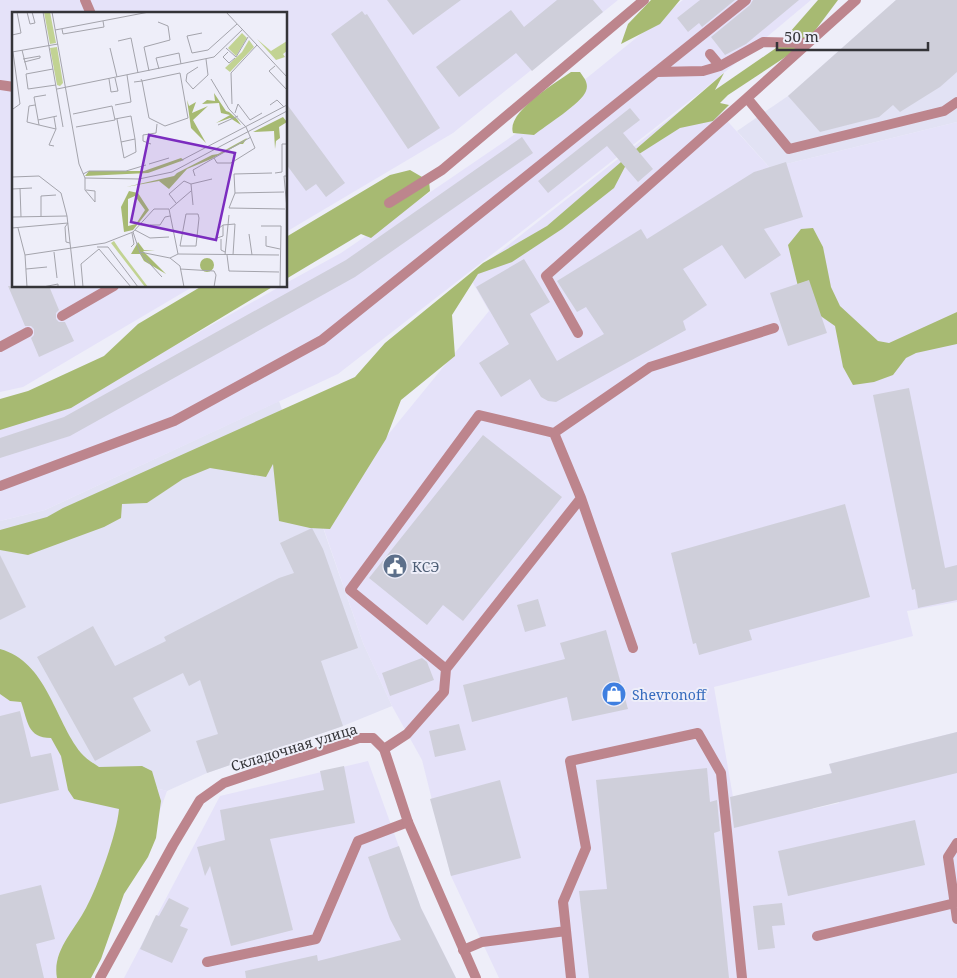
<svg xmlns="http://www.w3.org/2000/svg" width="957" height="978" font-family="'Noto Serif',serif">
<rect width="100%" height="100%" fill="#eeeef9"/>
<path fill="#e2e2f4" d="M896 0H957V122L770 168 737 131 788 96Z
M279 401 363 643 392 706 343 726 207 773 167 791 86 769 0 667V521L45 510Z"/>
<path fill="#e5e2f9" d="M0 0H618L453 133 286 232V14H14V286H194L23 387 0 392Z
M683 0H811L701 92 338 374 45 510 0 521V428L62 409 281 286H286V283L341 253 530 124Z
M702 93 770 168 957 122V602L907 611 913 636 714 687 733 797 806 779 813 809 839 803 829 764 957 732V978H499L451 876 422 760 392 706 363 643 320 518 489 311 469 276Z
M0 667 86 769 167 791 158 816 154 838 78 978H0Z
M368 761 421 908 456 978H124L220 796Z"/>
<path fill="#a7ba72" d="M651 0H680L660 24 621 44 628 24Z
M818 0H838L805 44 728 95 720 103 729 105 713 121 680 128 628 161 614 188 562 229 512 262 478 274 452 315 455 356 401 400 386 439 330 529 310 528 279 521 273 464 266 477 210 468 183 479 147 503 122 504 121 518 104 527 28 555 0 550V530L47 517 63 508 355 377 385 343 483 263 547 226 724 73 715 90 776 48Z
M571 72H580C584 78 589 83 586 91 582 103 545 126 534 135L513 133C506 112 556 83 571 72Z
M410 170 429 181 430 191 371 238 361 234 286 279V237L390 175Z
M813 228 823 247 831 287 840 306 878 341 889 343 957 312V344L916 353 906 358 893 375 874 382 853 385 843 367 835 326 802 303 788 245 801 229Z
M202 286H274L71 408 0 430V399L28 391 104 356 138 324Z
M0 649C47 662 54 719 81 753 85 758 93 763 99 767L142 766 152 771 161 801 156 838 148 857 124 894 101 959 91 978H57C52 951 74 931 86 908 98 886 117 833 119 809L74 799 68 790 61 756 51 738C27 738 28 721 21 702L10 701 0 694Z"/>
<path fill="#cfcfda" d="M387 0H461L413 35Z
M557 0H593L603 12 532 71 516 53 459 97 436 67 511 10 524 27Z
M700 0H735L702 27 699 23 688 32 677 18Z
M753 0H799L746 44 725 55 711 37 750 5Z
M896 0H957V72L940 87 900 112 893 105 879 117 820 132 788 96Z
M362 11 365 15 367 14 440 128 408 149 331 34Z
M286 103 345 183 326 197 316 184 306 191 286 164Z
M630 108 640 120 623 133 653 169 638 182 607 146 548 193 538 181Z
M522 137 533 153 355 277 70 436 0 458V438L64 417 346 260Z
M786 162 803 217 764 229 781 255 745 279 722 245 683 269 707 305 683 321 686 330 556 402 548 401 541 397 530 379 501 397 479 363 509 344 476 287 524 259 550 302 530 314 557 361 604 334 586 307 577 312 557 281 641 229 647 239 754 172Z
M809 280 827 333 788 346 770 293Z
M8 286H49L59 310 56 313V319L59 322H65L74 341 39 357 31 338 34 335V329L31 326H25Z
M909 388 945 568 957 565V600L918 608 915 589 912 590 873 395Z
M483 435 562 497 463 621 443 605 427 625 369 578Z
M845 504 870 597 749 630 752 640 699 655 696 643 693 644 671 553Z
M312 528 323 549 358 648 321 661 343 726 207 773 196 741 218 734 200 680 189 686 183 673 133 698 151 731 95 761 37 657 93 626 115 666 166 641 164 637 279 578 294 573 280 543Z
M0 555 26 607 0 620Z
M538 599 546 626 525 632 517 605Z
M606 630 628 709 572 721 567 697 472 722 463 685 565 659 560 643Z
M422 658 427 662 434 680 390 696 382 673Z
M20 711 31 757 51 753 59 790 0 804V716Z
M459 724 466 750 435 757 429 731Z
M957 732V773L734 828 730 797 832 773 829 764Z
M344 766 355 823 270 839 293 930 231 946 210 866 205 876 197 847 225 840 220 810 324 790 320 771Z
M707 768 710 802 717 800 720 831 714 833 729 978H589L579 891 607 889 596 780Z
M500 780 521 858 451 876 430 799Z
M915 820 925 865 788 896 778 851Z
M399 846 421 908 456 978H246L245 971 317 955 318 961 401 940 390 919 368 857Z
M41 885 55 939 36 944 44 978H0V895Z
M169 898 189 908 180 926 188 929 172 963 140 949 156 915 159 916Z
M782 903 785 925 772 926 775 948 758 950 753 906Z"/>
<g fill="none" stroke-linecap="round" stroke-linejoin="round">
<path stroke="#bd858d" stroke-width="10" d="M85 0 91 14
M710 54 720 66 763 42 807 43
M657 72 703 71 720 66
M0 85 14 87
M747 98 856 0
M389 203 442 170 644 0
M62 316 114 286
M578 333 546 276 747 98 789 149 944 111 957 102
M0 347 28 332
M0 486 174 421 322 340 746 0
M633 648 581 498 554 433 650 367 774 328
M446 669 350 590 479 415 554 433
M384 749 407 734 444 692 446 669 581 498
M957 843 948 857 957 919
M817 936 955 903
M463 950 482 942 566 931
M207 962 316 939 358 841 408 822
M571 978 563 902 586 848 570 761 698 733 721 773 742 978"/>
<path stroke="#bd858d" stroke-width="10" d="M100 978 173 845 200 800 224 783 359 738H373L384 749 408 822 476 978"/>
</g>
<defs>
<symbol id="civic-disc" viewBox="-11 -11 22 22"><circle r="9.5" fill="#5c6f8a" stroke="#eeeef9"/><path d="M-.6-6.5H3V-4.5H.6V-3L4-1V1h2V6H-6V1h2V-1L-.6-3ZM-1.2 2.5V6h2.4V2.5Z" fill="#fff"/></symbol>
<symbol id="shop-disc" viewBox="-11 -11 22 22"><circle r="9.5" fill="#3f7fe0" stroke="#eeeef9"/><path d="M-5-2.5h2.3a2.7 3.5 0 0 1 5.4 0H5L5.5 6h-11ZM-1.5-2.5h3a1.5 2.3 0 0 0-3 0Z" fill="#fff"/></symbol>
</defs>
<g fill-rule="evenodd">
<use href="#civic-disc" x="381" y="552" width="28" height="28"/>
<use href="#shop-disc" x="600" y="680" width="28" height="28"/>
</g>
<g text-anchor="middle" dominant-baseline="central" stroke-width="4" stroke-linejoin="round" paint-order="stroke">
<g font-size="14" fill="#4e5e75" stroke="#eeeef9" text-anchor="start">
<text x="412" y="566">КСЭ</text>
</g>
<g font-size="14" fill="#366cbe" stroke="#eeeef9" text-anchor="start">
<text x="632" y="694">Shevronoff</text>
</g>
<g font-size="14" fill="#343438" stroke="#eeeef9">
<text transform="translate(294 747) rotate(-17)">Складочная улица</text>
</g>
</g>
<g transform="translate(12 12)">
<rect width="275" height="275" fill="#eeeef9"/>
<path d="M32 0H38L44 31 38 32ZM230 21 235 26 224 44 216 36ZM245 27 259 39 275 29V39L271 42 273 45 264 48ZM237 28 242 35 218 60 213 56 230 40ZM45 35 51 71 48 74 45 73 38 36ZM102 229 108 238 136 275H133L99 231Z" fill="#c2d393"/>
<path d="M202 81 214 99 217 100 225 107 229 113 218 106 204 111 218 103 209 101 207 91 190 92 195 88 203 89ZM175 88 177 94 184 90 180 101 196 94 181 108 194 131 179 116ZM271 105 275 110 267 115 268 126 264 129 263 137 262 119 241 120ZM235 126 231 132H228L199 147 175 157 157 177 147 169 114 175 162 164 165 161 200 143 206 142ZM169 146 172 148 136 161 73 164 77 159H132ZM117 179 126 181 137 198 121 218 112 220 109 195ZM123 184 133 198 124 212 116 214V187ZM126 230 132 238H143L131 239 154 262 132 249 128 242H119ZM188 253a7 7 0 1 1 14 0a7 7 0 1 1-14 0Z" fill="#a7ba72" fill-rule="evenodd"/>
<path fill="none" stroke="#a4a4ac" stroke-width="1" d="M15 0 18 12 23 11 20 0M31 0 51 115M40 0 67 152 73 166 127 167 160 160 275 99M214 0 275 65M50 17 51 22 92 15 91 9M43 18 137 0M190 21 175 24 180 41 196 38 225 12M0 23 9 21 5 0M106 29 119 26 126 61M98 36 105 65M214 36 224 45 236 25M10 38 15 58M0 40 46 32M1 40 8 92 1 97M216 40 211 45 217 51 223 46M11 47 28 44V46L12 50M263 54 257 59 275 78M186 55 175 62 174 69 181 77 196 63 194 47M41 57 14 62 16 77 44 73M147 57 144 46 167 41 169 52M137 59 132 35 158 28 156 14 146 10M97 67 99 80 106 79 103 66M122 70 130 69 168 61 176 106 153 114 137 106 130 69 129 67M45 77 202 45 231 17M34 83 22 85 27 113 44 117M220 92 219 61 245 33M23 93 17 94 15 110 27 113M103 93 119 90 115 63M258 93 265 88 272 95M223 101 226 92 238 108 250 101M61 102 100 94 103 108 64 115M103 107 119 104 123 127 109 130M105 107 112 146 124 140 123 127M26 108 45 104M206 113 226 104M139 132 131 129V123L144 121 145 112M42 134 37 133 44 117 42 105M202 146 239 125M168 149 275 93M137 152 157 146M260 161 222 162 223 181 272 180M263 161 270 160V132H275M71 162 77 159H114L134 153M183 164 181 158 202 146 205 151H219L243 136 234 115 217 97 199 67M0 165 27 164 49 181 55 204 63 275M73 166V178L83 190M8 176 9 205M0 177 20 176M74 178 83 179V190M223 181 217 196 273 197M164 191 157 182 172 169 179 172M181 193 179 172 200 167M158 197 179 179M275 197 272 164H275M174 202H186L187 206 184 234H168ZM29 204V184L44 183M0 205 55 204M56 211 53 215 54 230 58 231M138 213H148L153 205 158 204M211 213V224L205 226 206 217 211 213 223 212 221 243M249 214H269L268 275M0 216 56 211M6 216 13 243M123 218 138 226 157 225M121 220 128 241 150 265M237 222 240 243M254 224V234L268 237M209 227V238L213 240M85 235H96L126 275M119 235 122 232 120 221M42 240 45 266M128 240 158 246M166 242 158 246 168 254 172 275M213 243 217 203M215 243 217 259 267 260M14 257 35 255M168 257 202 259 204 263 202 275M15 275 13 243 93 231 121 220 142 197H157L166 242 267 243M31 275 46 272V275M71 275 69 252 87 237 119 275"/>
<path fill="#7b2cbf" fill-opacity="0.15" stroke="#7b2cbf" stroke-width="2.5" d="M137 123 223 141 204 228 119 210Z"/>
<rect width="275" height="275" fill="none" stroke="#343438" stroke-width="2.5"/>
</g>
<path d="M777 42v8h151v-8" fill="none" stroke="#343438" stroke-width="2.5"/>
<text x="784" y="42" font-size="15" fill="#343438" stroke="#eeeef9" stroke-width="4" paint-order="stroke">50 m</text>
</svg>
